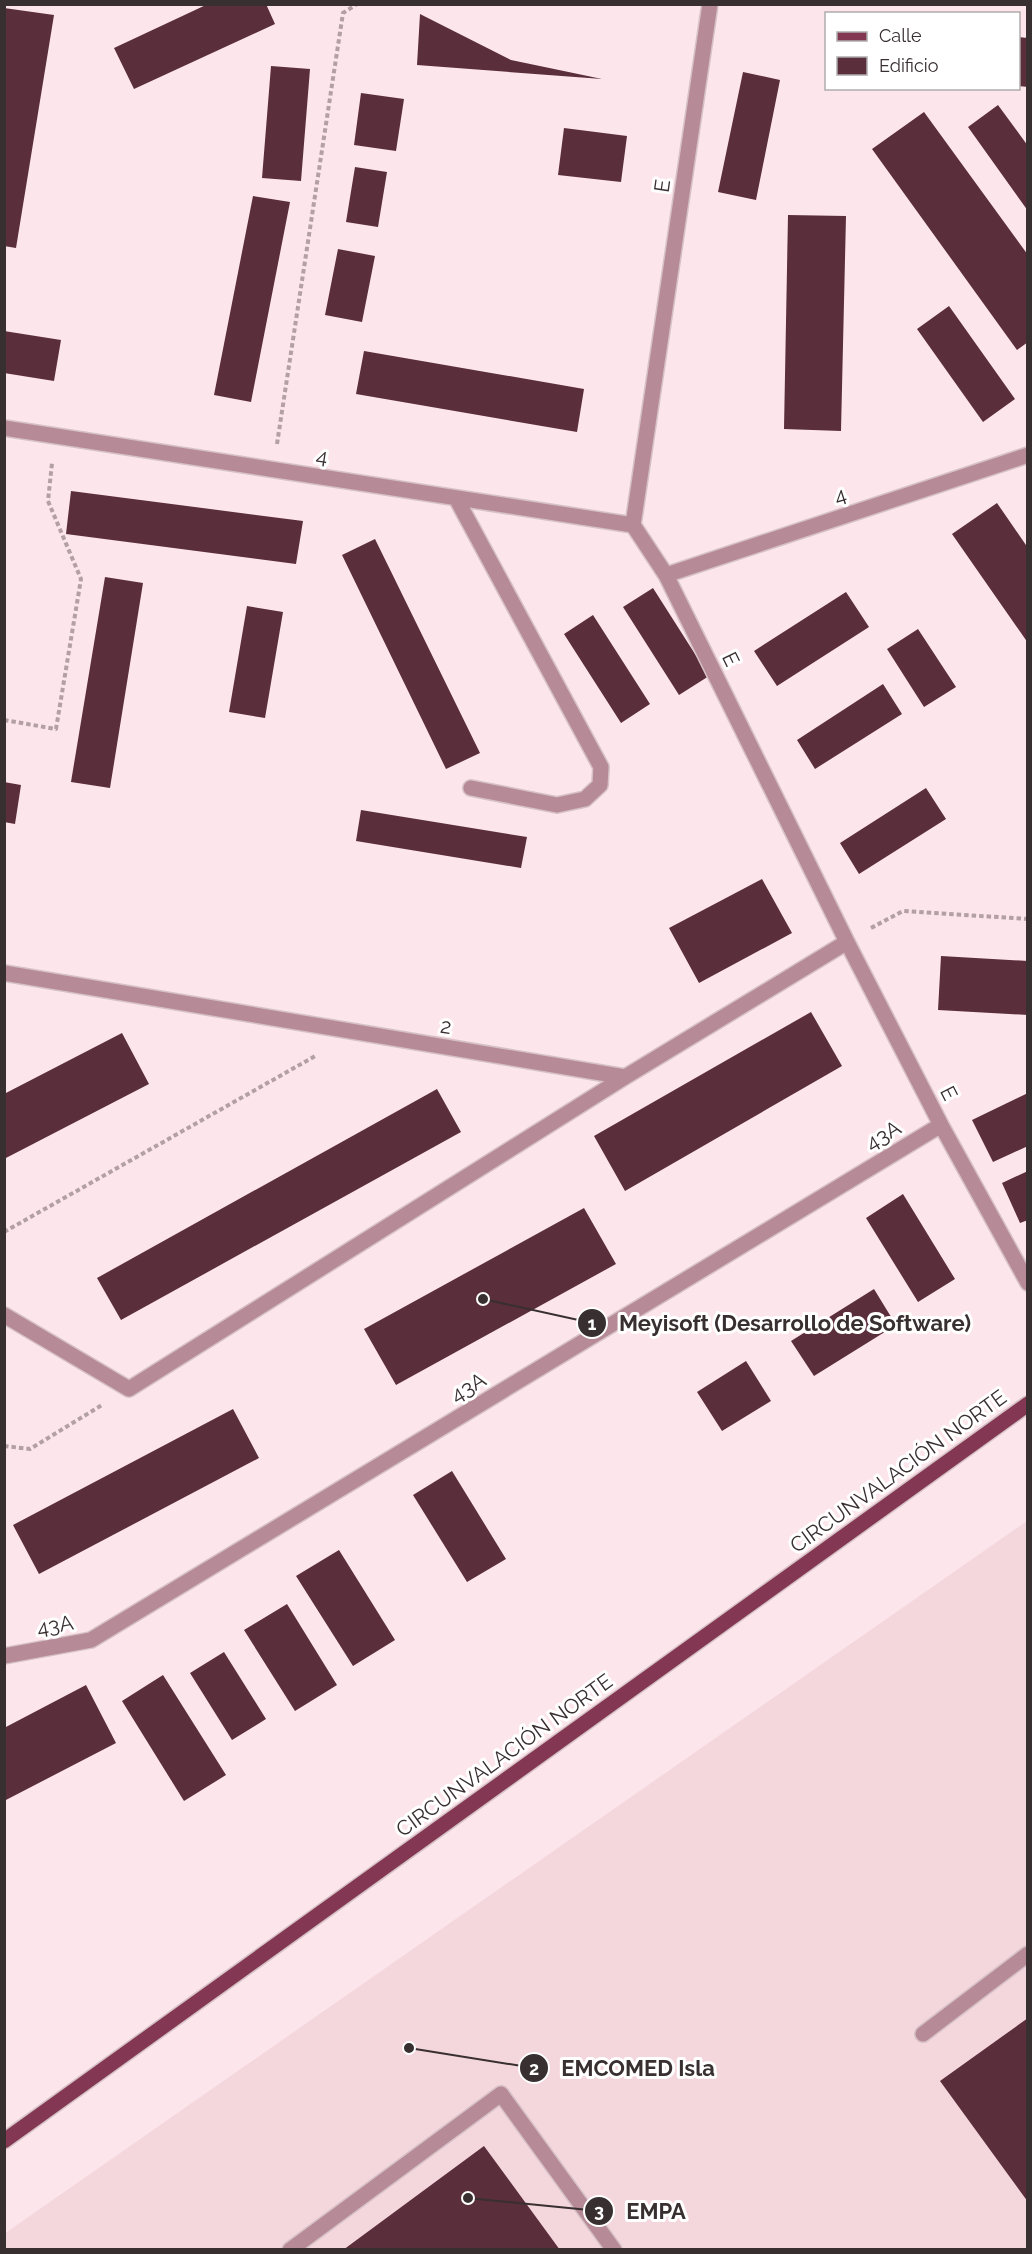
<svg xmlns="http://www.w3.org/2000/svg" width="1032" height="2254" font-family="Raleway,sans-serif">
<rect width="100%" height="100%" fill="#fce5eb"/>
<path fill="#f4d6dd" d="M1027 1521V2249L5 2250 4 2234Z"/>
<path fill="#5b2e3c" d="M208 4H266L275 24 134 89 114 48Z
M4 8 54 15 16 248 4 246Z
M420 14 511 60 602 79 417 65Z
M1018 37 1028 38V87L1018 86Z
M271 66 310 69 301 181 262 178Z
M743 72 780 80 756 200 718 192Z
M361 93 404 99 396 151 354 145Z
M998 105 1028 146V211L968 127Z
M924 112 1028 255V342L1017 350 872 149Z
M564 128 627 136 621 182 558 175Z
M355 167 387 172 378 227 346 222Z
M253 196 290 202 251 402 214 395Z
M788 215 846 216 841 431 784 429Z
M338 249 375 256 362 322 325 315Z
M949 306 1015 399 983 422 917 329Z
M4 331 61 340 54 381 4 373Z
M364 351 584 389 577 432 356 394Z
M71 491 303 521 296 564 66 534Z
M997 503 1028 548V643L952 534Z
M375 539 480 753 446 769 342 555Z
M105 577 143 583 110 788 71 782Z
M653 588 709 676 679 695 623 607Z
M846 592 869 627 777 686 754 651Z
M247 606 283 612 265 718 229 712Z
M593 615 650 704 621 723 564 634Z
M918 629 956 687 924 707 887 649Z
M883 684 902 714 815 769 797 740Z
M4 782 21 785 15 824 4 822Z
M926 788 946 819 859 874 840 843Z
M361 810 527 837 521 868 356 841Z
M762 879 792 933 699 983 669 928Z
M941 956 1028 961V1015L938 1010Z
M811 1012 842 1066 625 1191 594 1136Z
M122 1033 149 1084 4 1159V1094Z
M437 1089 461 1132 121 1320 97 1278Z
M1028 1093V1146L993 1162 972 1120Z
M1028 1171V1220L1020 1223 1002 1183Z
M903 1194 955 1279 918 1302 866 1218Z
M584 1208 616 1264 396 1385 364 1329Z
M874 1289 896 1325 814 1376 791 1341Z
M746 1361 771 1401 722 1431 697 1392Z
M233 1409 259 1458 39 1574 13 1525Z
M452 1471 506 1559 467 1582 413 1495Z
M339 1550 395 1640 353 1666 296 1576Z
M287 1604 337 1685 295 1711 244 1630Z
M224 1652 266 1719 232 1740 190 1673Z
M163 1675 226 1775 184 1801 122 1701Z
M86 1685 116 1743 4 1801V1728Z
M1028 2018V2202L940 2081Z
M484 2146 560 2250H343Z"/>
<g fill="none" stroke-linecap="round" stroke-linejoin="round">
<defs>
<path id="minor" d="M710 4 633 525 666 575 847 942 941 1125 1028 1283
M4 428 633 525
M456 498 601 767 600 785 585 799 557 805 471 788
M666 575 1028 455
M4 973 625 1077
M4 1315 129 1389 625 1077 847 942
M4 1656 91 1640 941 1125
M923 2034 1028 1954
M290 2250 501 2094 614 2250"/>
<path id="major" d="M4 2141 1028 1404"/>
</defs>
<use href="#minor" stroke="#d5c1c6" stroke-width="18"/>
<use href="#major" stroke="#d5c1c6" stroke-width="18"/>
<path stroke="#b2a0a5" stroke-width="4" stroke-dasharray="4.5 3" stroke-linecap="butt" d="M277 444 343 13 357 4
M4 720 56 729 81 579 48 501 52 463
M871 928 903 911 1028 919
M4 1232 317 1055
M4 1446 30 1449 102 1405"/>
<use href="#minor" stroke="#b78a97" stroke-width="15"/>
<use href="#major" stroke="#833752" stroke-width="15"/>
</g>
<g text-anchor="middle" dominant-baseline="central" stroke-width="6" stroke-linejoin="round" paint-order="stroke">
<g font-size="21" fill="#382f31" stroke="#fff">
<text transform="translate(662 186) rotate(-82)">E</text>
<text transform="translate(322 456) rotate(9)">4</text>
<text transform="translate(840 495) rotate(-18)">4</text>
<text transform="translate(731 659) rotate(64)">E</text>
<text transform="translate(446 1026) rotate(9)">2</text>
<text transform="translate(949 1093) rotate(63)">E</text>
<text transform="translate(883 1135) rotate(-31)">43A</text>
<text transform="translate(468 1387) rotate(-31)">43A</text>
<text transform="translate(898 1471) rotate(-36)">CIRCUNVALACIÓN NORTE</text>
<text transform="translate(55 1625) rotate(-10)">43A</text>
<text transform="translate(504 1755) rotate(-36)">CIRCUNVALACIÓN NORTE</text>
</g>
</g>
<path fill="none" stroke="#382f31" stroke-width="2" d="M483 1299L592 1323M409 2048L534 2068M468 2198L599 2211"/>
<g fill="#382f31" stroke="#fff" stroke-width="2">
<circle cx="483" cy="1299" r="6"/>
<circle cx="409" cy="2048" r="6"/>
<circle cx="468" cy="2198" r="6"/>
<circle cx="592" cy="1323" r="15"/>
<circle cx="534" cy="2068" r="15"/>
<circle cx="599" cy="2211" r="15"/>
</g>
<g font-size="18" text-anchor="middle" font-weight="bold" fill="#fff">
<text x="592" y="1330">1</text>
<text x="534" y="2075">2</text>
<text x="599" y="2217">3</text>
</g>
<g font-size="22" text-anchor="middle" font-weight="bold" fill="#382f31" stroke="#fff" stroke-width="6" stroke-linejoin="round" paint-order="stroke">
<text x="795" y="1331">Meyisoft (Desarrollo de Software)</text>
<text x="638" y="2076">EMCOMED Isla</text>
<text x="656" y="2219">EMPA</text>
</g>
<rect width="1032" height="2254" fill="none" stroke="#382f31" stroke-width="12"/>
<rect x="825" y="12" width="195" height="78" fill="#ffffff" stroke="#afacad" stroke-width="1.5"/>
<rect x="837" y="32" width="30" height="9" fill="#833752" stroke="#afacad" stroke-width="1.5"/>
<text x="879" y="42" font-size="18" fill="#382f31">Calle</text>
<rect x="837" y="57" width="30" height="18" fill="#5b2e3c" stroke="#afacad" stroke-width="1.5"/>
<text x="879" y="72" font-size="18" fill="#382f31">Edificio</text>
</svg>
